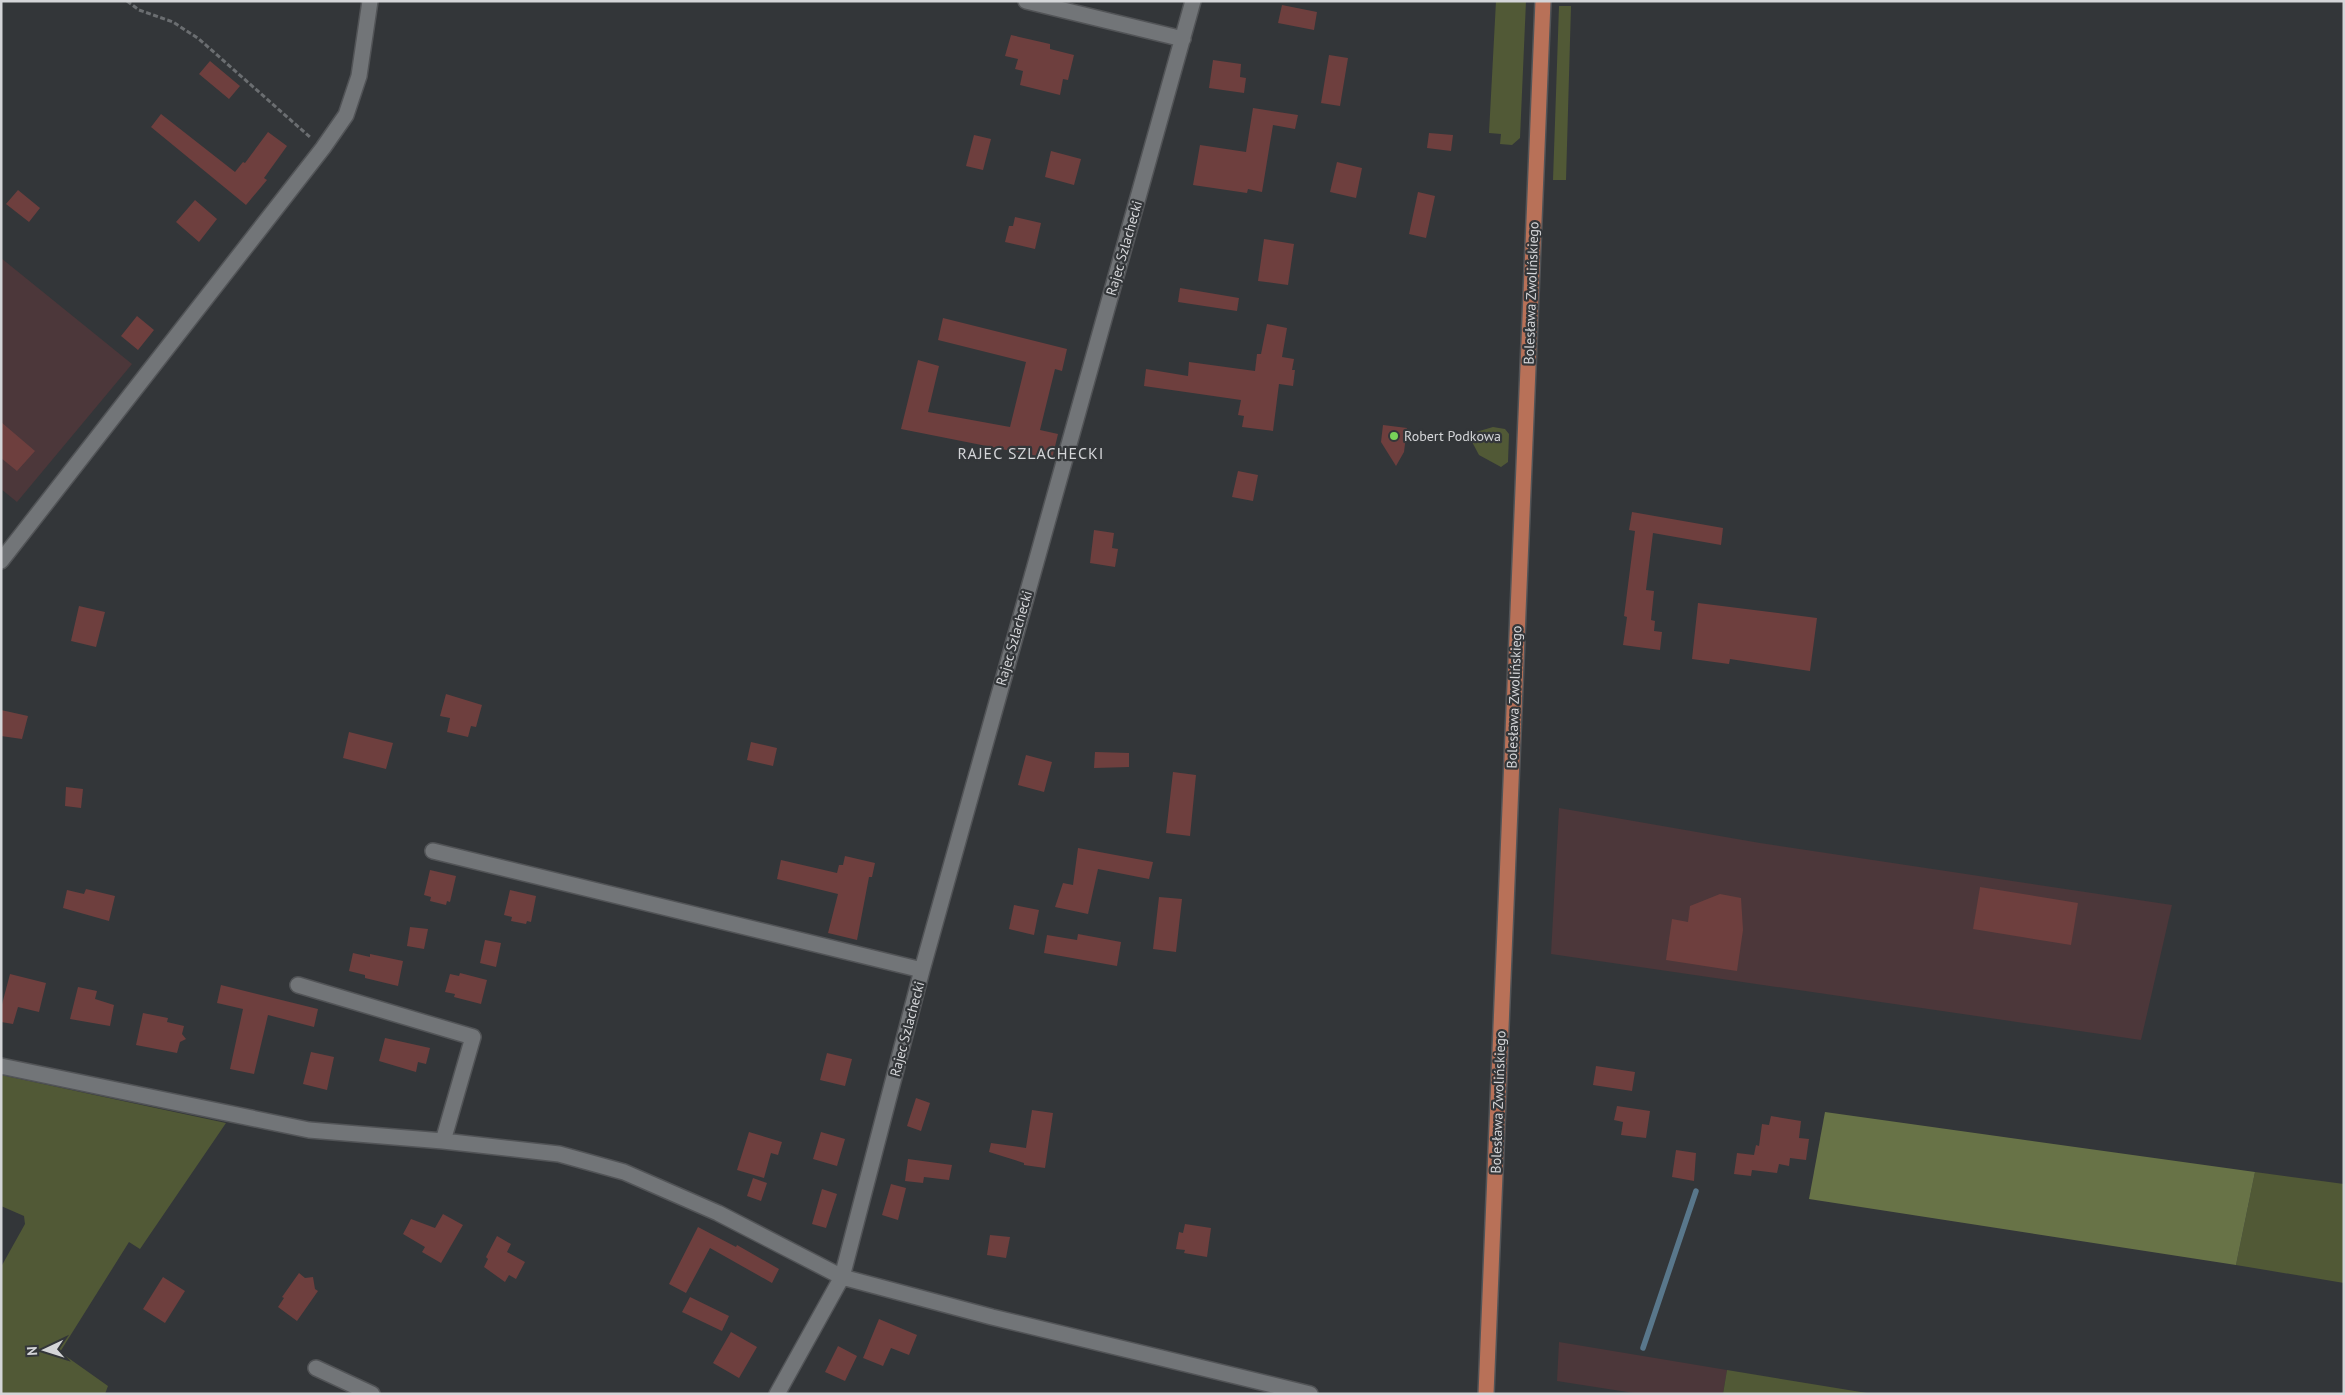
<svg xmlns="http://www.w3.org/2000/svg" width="2345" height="1395" font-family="'PT Sans',sans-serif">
<rect width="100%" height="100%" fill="#333639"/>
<path fill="#4c373a" d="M1 258 132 364 17 502 1 489Z
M1559 808 1760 843 2172 905 2141 1040 1551 954Z
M1559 1342 1727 1370 1723 1394H1640L1557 1381Z"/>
<path fill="#515936" d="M1496 1H1526L1520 138 1512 145 1500 144 1501 134 1489 133Z
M1559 6H1571L1566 180H1553Z
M1493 427 1505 429 1509 434 1508 462 1501 467 1479 455 1471 440 1476 432Z
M1 1075 226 1123 140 1249 129 1242 60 1352 108 1386 105 1394H1V1267L25 1224 24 1216 1 1206Z
M2255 1172 2344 1184V1283L2236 1265Z
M1727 1370 1873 1394H1723Z"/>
<path fill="#687347" d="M1825 1112 2255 1172 2236 1265 1809 1199Z"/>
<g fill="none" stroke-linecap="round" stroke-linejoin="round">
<path stroke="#59778b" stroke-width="5.5" d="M1643 1348 1696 1191"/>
</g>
<path fill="#6e3f3e" d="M1282 5 1317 12 1314 30 1278 23Z
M1011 35 1050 44V49L1074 55 1068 80 1063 79 1060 95 1020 85 1023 71 1015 69 1018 59 1005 56Z
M1329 55 1348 58 1340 106 1321 103Z
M1213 60 1241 64 1240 77 1246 78 1244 93 1209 88Z
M210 61 240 86 229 99 199 74Z
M1253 108 1298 115 1295 129 1273 125 1262 192 1248 189 1247 193 1193 185 1200 145 1246 152Z
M161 114 235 172 243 162 245 163 268 132 287 146 264 178 267 180 246 205 151 127Z
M1429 133 1453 135 1451 151 1427 148Z
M974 135 991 139 983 170 966 166Z
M1051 151 1081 159 1074 185 1045 177Z
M1337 162 1362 168 1356 198 1330 192Z
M18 190 40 208 29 222 6 204Z
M1418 192 1435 196 1426 238 1409 234Z
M195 200 217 219 199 242 176 222Z
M1015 217 1041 223 1035 249 1005 242 1009 226H1013Z
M1264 239 1294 244 1288 285 1258 281Z
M1180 288 1239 298 1237 311 1178 302Z
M137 316 154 330 138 350 121 336Z
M943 318 1067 349 1062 371 1055 369 1040 430 1058 434 1052 459 901 429 918 360 939 366 928 412 1010 427 1026 362 938 340Z
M1267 324 1287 328 1282 357 1294 359 1292 370H1295L1293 386 1279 384 1273 431 1242 427 1244 416 1238 415 1241 400 1144 386 1146 369 1188 376 1189 362 1255 371 1257 354H1261Z
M1 422 35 451 17 471 1 458Z
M1383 425 1407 428 1404 452 1396 466 1381 442Z
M1238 471 1258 475 1253 501 1232 497Z
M1632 512 1723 528 1721 545 1653 533 1646 590 1654 591 1651 620 1655 621 1654 631 1662 632 1660 650 1623 645 1627 617 1624 616 1635 531 1629 530Z
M1094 530 1114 533 1112 548 1118 549 1115 567 1090 563Z
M1698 603 1817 618 1810 671 1730 659 1729 664 1692 659Z
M79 606 105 612 96 647 71 641Z
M446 694 482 705 476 727 471 726 468 737 447 732 450 718 440 716Z
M1 710 28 716 22 739 1 736Z
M349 732 393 743 386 769 343 758Z
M751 742 777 748 773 766 747 760Z
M1095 752 1129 753V767L1094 768Z
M1026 755 1052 762 1044 792 1018 785Z
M1173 772 1196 775 1190 836 1166 833Z
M66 787 83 789 81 808 65 806Z
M1078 848 1153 862 1149 879 1098 869 1088 914 1055 907 1063 883 1073 885Z
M845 856 875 863 872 877H869L857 940 828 933 838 894 777 879 781 860 837 873 839 865H843Z
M430 870 456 876 450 902 447 901 446 905 430 901 431 897 424 895Z
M1980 887 2078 903 2071 945 1973 929Z
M86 889 115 896 109 921 63 908 67 890 84 894Z
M510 890 536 896 531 922 527 921 526 924 511 921 512 917 504 915Z
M1720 894 1741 898 1743 930 1737 971 1666 960 1672 919 1688 922 1690 906Z
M1159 897 1182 899 1176 952 1153 949Z
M1014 905 1039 910 1034 935 1009 929Z
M410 927 428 929 424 949 407 946Z
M1078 934 1121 942 1117 966 1044 953 1047 935 1077 940Z
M485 940 501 943 496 967 480 963Z
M353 953 370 957V954L403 961 398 986 365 978V975L349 971Z
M460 973 487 980 481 1004 454 997 455 994 445 992 450 974 459 976Z
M10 974 46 983 39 1012 18 1007 13 1024 1 1022V1008Z
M221 985 318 1009 314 1027 268 1015 254 1074 230 1069 243 1009 217 1003Z
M78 987 97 991 95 999 114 1005 110 1026 70 1019Z
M143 1013 168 1018 167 1022 184 1026 182 1034 186 1039 180 1042 177 1053 136 1045Z
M385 1038 430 1048 426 1064 418 1062 416 1072 379 1061Z
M311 1052 334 1057 327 1090 303 1084Z
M827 1053 852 1059 845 1086 820 1080Z
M1596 1066 1635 1072 1632 1091 1593 1085Z
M916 1098 930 1103 921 1131 907 1126Z
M1617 1106 1650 1111 1646 1138 1621 1135 1623 1122 1614 1120Z
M1032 1110 1053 1113 1045 1168 1024 1165V1163L989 1152 991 1143 1026 1148Z
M1771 1116 1801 1121 1799 1138 1809 1139 1806 1160 1790 1158 1789 1166 1779 1164 1777 1173 1752 1170 1751 1176 1734 1174 1737 1153 1754 1155 1756 1145 1759 1146 1762 1124 1769 1125Z
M749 1132 782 1142 778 1155 771 1153 764 1178 737 1170Z
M821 1132 845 1139 837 1166 813 1159Z
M1676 1150 1696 1153 1694 1181 1672 1177Z
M908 1159 952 1165 949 1180 924 1177 923 1183 905 1181Z
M753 1178 767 1183 761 1201 747 1196Z
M891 1184 906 1188 898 1220 882 1215Z
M822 1189 837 1194 826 1228 812 1224Z
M443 1214 463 1225 441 1263 422 1252 425 1247 403 1234 411 1219 435 1228Z
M1185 1224 1211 1228 1207 1257 1184 1253 1185 1250 1176 1249 1179 1232 1183 1233Z
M698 1227 736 1247 737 1245 779 1269 772 1283 710 1248 686 1293 669 1284Z
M990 1235 1010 1237 1006 1258 987 1255Z
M497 1236 511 1244 507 1252 525 1262 516 1279 509 1275 505 1282 484 1267 488 1259 486 1257Z
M299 1273 305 1278 313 1277 315 1289 318 1291 297 1321 278 1307 284 1298 282 1297Z
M163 1277 185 1291 165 1323 143 1309Z
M690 1297 729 1316 722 1331 682 1312Z
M879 1319 917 1335 909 1355 891 1348 883 1366 863 1358Z
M731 1332 757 1347 739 1378 713 1363Z
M838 1346 857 1356 845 1381 825 1372Z"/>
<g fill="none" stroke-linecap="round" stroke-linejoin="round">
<defs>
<path id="minor" d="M1026 1 1183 39
M1 561 323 148 346 115 359 76 370 1
M433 851 922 970
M298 985 473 1037 443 1141
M1 1066 309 1130 443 1141 559 1154 624 1172 718 1213 842 1277 992 1317 1310 1394
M316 1368 372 1394
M777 1394 842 1277 922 970 1193 1"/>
<path id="major" d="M1486 1394 1543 1"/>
</defs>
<use href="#minor" stroke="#525457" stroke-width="18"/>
<use href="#major" stroke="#525457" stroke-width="18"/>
<path stroke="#6b6e71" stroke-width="3" stroke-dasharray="5 2.5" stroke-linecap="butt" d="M127 1 139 10 173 22 199 39 311 138"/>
<use href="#minor" stroke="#727578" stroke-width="15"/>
<use href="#major" stroke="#b87158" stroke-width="15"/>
</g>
<circle fill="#78d259" stroke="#333639" stroke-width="2" cx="1394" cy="436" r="5"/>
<g text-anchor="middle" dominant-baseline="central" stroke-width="4.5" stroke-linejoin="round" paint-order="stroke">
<g font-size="14" fill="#d4d5d8" stroke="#333639">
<text transform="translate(1124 248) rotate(-74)">Rajec Szlachecki</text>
<text transform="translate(1531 293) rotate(-88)">Bolesława Zwolińskiego</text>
<text transform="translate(1014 638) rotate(-74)">Rajec Szlachecki</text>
<text transform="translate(1514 697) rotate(-88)">Bolesława Zwolińskiego</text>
<text transform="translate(907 1029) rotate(-75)">Rajec Szlachecki</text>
<text transform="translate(1498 1102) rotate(-88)">Bolesława Zwolińskiego</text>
</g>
<g font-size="14" fill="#d4d5d8" stroke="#333639" text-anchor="start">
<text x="1404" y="436">Robert Podkowa</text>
</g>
<g font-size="16" letter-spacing="1" fill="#d4d5d8" stroke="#333639">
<text x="1031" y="453">RAJEC SZLACHECKI</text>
</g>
</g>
<rect width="2345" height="1395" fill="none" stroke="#d4d5d8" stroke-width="5"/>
<g transform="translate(45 1350) rotate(266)" stroke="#333639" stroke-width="4" paint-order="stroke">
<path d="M0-4L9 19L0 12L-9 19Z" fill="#d4d5d8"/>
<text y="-8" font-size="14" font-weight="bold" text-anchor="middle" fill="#d4d5d8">N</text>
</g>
</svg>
